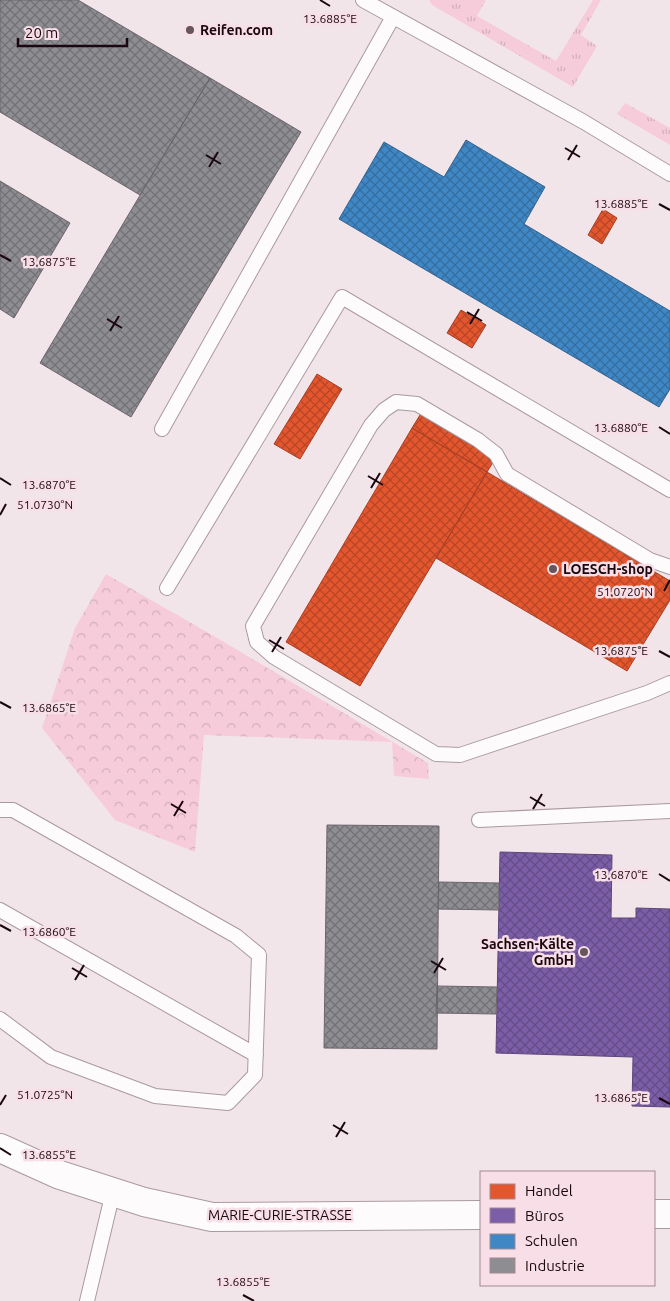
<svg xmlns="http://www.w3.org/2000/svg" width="670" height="1301" font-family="Ubuntu,sans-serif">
<defs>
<pattern id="grass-tufts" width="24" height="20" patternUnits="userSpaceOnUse" patternTransform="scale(1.25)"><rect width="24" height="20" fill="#f6ccdb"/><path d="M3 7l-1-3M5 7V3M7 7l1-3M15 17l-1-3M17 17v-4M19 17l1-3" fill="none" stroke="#d2aebb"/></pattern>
<pattern id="forest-crowns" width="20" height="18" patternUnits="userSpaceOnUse" patternTransform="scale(1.25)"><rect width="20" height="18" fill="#f6ccdb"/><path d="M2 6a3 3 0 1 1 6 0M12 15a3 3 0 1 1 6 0" fill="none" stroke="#d2aebb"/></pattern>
<pattern id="shops-cross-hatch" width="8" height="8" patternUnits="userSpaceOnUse" patternTransform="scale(1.25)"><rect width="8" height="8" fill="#e4572e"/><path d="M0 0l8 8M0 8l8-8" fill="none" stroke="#b84626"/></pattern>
<pattern id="offices-cross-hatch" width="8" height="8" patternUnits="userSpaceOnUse" patternTransform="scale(1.25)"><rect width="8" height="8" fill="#7b5ea7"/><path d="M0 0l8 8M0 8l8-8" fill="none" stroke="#644c86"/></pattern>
<pattern id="schools-cross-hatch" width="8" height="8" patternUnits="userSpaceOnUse" patternTransform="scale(1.25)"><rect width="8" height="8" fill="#3f88c5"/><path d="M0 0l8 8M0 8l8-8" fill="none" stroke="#346d9e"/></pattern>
<pattern id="industry-cross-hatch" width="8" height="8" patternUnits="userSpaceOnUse" patternTransform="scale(1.25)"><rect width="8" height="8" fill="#8d8d92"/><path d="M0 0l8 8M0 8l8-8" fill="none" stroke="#727176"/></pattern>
</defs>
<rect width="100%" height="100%" fill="#f2e5e9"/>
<path fill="url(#grass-tufts)" d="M429 0H486L477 16 556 61 593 0H601L581 35 597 46 573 87 432 5Z
M625 103 670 128V145L617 114Z"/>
<path fill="url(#forest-crowns)" d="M106 574 219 639 428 763 429 779 394 776 392 742 204 735 195 852 115 820 42 728 75 628Z"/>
<path fill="url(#shops-cross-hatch)" stroke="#a83f25" d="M603 209 617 218 602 244 588 235Z
M461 310 486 325 472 348 447 333Z
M317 374 342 389 300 459 274 444Z
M420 415 495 459 487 472 412 428Z
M412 428 487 472 360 686 286 642Z
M487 472 670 581V600L627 671 436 558Z"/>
<path fill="url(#offices-cross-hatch)" stroke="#5e4479" d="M500 852 612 855 611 918H636V908L670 909V1107L632 1106 633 1057 496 1053Z"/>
<path fill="url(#schools-cross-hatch)" stroke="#34618e" d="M466 140 545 187 524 224 670 311V389L659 407 339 219 384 142 444 177Z"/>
<path fill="url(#industry-cross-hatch)" stroke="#6b656b" d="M0 0H78L210 78 140 195 0 112Z
M210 78 301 132 131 417 40 363Z
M0 181 70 223 14 318 0 309Z
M327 825 439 826 437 1049 324 1048Z
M439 882 499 883V910L438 909Z
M437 986 497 987 496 1014 436 1013Z"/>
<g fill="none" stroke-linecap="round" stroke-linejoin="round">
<defs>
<path id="lane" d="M363 0 584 122 670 174
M162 429 393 17
M670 567 650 560 507 474 496 454 478 440 417 404 396 402 384 410 371 425 253 626 257 642 274 657 436 754 460 755 647 693 670 683
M167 588 342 297 670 490
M0 810H13L236 936 259 955 255 1075 228 1103 155 1096 51 1057 0 1019
M479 820 670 811
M0 910 256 1055
M87 1301 113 1192"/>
<path id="street" d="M0 1148 60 1175 144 1202 212 1217 481 1215
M654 1214H670"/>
</defs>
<use href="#lane" stroke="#aa9aa0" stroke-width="16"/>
<use href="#street" stroke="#aa9aa0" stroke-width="30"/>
<use href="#lane" stroke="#fdfbfc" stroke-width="14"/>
<use href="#street" stroke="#fdfbfc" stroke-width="28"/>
</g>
<path fill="none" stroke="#1b070f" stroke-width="2" d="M320 0 330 6M565 148 580 157M206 155 221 164M568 160 577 145M209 167 218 152M659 204 670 210M0 255 11 261M467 312 482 321M107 319 122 328M470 324 479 309M110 331 119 316M659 427 670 434M368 476 383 485M0 478 11 485M371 488 380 473M0 515 6 504M664 591 670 580M269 640 284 649M659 651 670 657M272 652 281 637M0 702 11 708M530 797 545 806M171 804 186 813M533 809 542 794M174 816 183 801M659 874 670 881M0 925 11 931M431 961 446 970M72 968 87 977M434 973 443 958M75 980 84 965M659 1098 670 1104M0 1105 6 1095M333 1125 348 1134M336 1137 345 1122M0 1148 11 1155M243 1295 254 1301"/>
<g fill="#66555b" stroke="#f8dfe7" stroke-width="2">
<circle cx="190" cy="30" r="5"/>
<circle cx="553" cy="569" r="5"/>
<circle cx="584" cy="952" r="5"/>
</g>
<g text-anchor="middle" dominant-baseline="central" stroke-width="5" stroke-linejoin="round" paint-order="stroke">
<g font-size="14" font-weight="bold" fill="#1b070f" stroke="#f8dfe7" text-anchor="start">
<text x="200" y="30">Reifen.com</text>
<text x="563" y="569">LOESCH-shop</text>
<text x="574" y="944" text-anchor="end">Sachsen-Kälte<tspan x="574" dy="16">GmbH</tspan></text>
</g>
<g font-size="14" fill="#1b070f" stroke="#f8dfe7">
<text x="280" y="1215">MARIE-CURIE-STRASSE</text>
</g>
</g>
<g font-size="12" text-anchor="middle" fill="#1b070f" stroke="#f8dfe7" stroke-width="5" stroke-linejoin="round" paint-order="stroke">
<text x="330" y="23">13.6885°E</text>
<text x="621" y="208">13.6885°E</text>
<text x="49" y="266">13.6875°E</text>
<text x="621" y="432">13.6880°E</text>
<text x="49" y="489">13.6870°E</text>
<text x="45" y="509">51.0730°N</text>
<text x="625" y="596">51.0720°N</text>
<text x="621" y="655">13.6875°E</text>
<text x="49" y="712">13.6865°E</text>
<text x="621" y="879">13.6870°E</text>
<text x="49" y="936">13.6860°E</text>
<text x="45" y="1099">51.0725°N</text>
<text x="621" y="1102">13.6865°E</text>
<text x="49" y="1159">13.6855°E</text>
<text x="243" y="1286">13.6855°E</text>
</g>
<rect x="480" y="1171" width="175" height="115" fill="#f8dfe7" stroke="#a08991"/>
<rect x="490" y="1184" width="25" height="15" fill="#e4572e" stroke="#a08991"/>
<text x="525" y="1196" font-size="15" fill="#1b070f">Handel</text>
<rect x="490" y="1208" width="25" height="15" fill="#7b5ea7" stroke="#a08991"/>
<text x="525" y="1221" font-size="15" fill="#1b070f">Büros</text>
<rect x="490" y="1234" width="25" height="15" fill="#3f88c5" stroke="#a08991"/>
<text x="525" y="1246" font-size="15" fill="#1b070f">Schulen</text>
<rect x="490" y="1258" width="25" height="15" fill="#8d8d92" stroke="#a08991"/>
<text x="525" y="1271" font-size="15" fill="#1b070f">Industrie</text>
<path d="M18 38v8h109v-8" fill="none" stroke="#1b070f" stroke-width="2.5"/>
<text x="25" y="38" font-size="15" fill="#1b070f" stroke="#f8dfe7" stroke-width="4" paint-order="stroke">20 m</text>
</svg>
